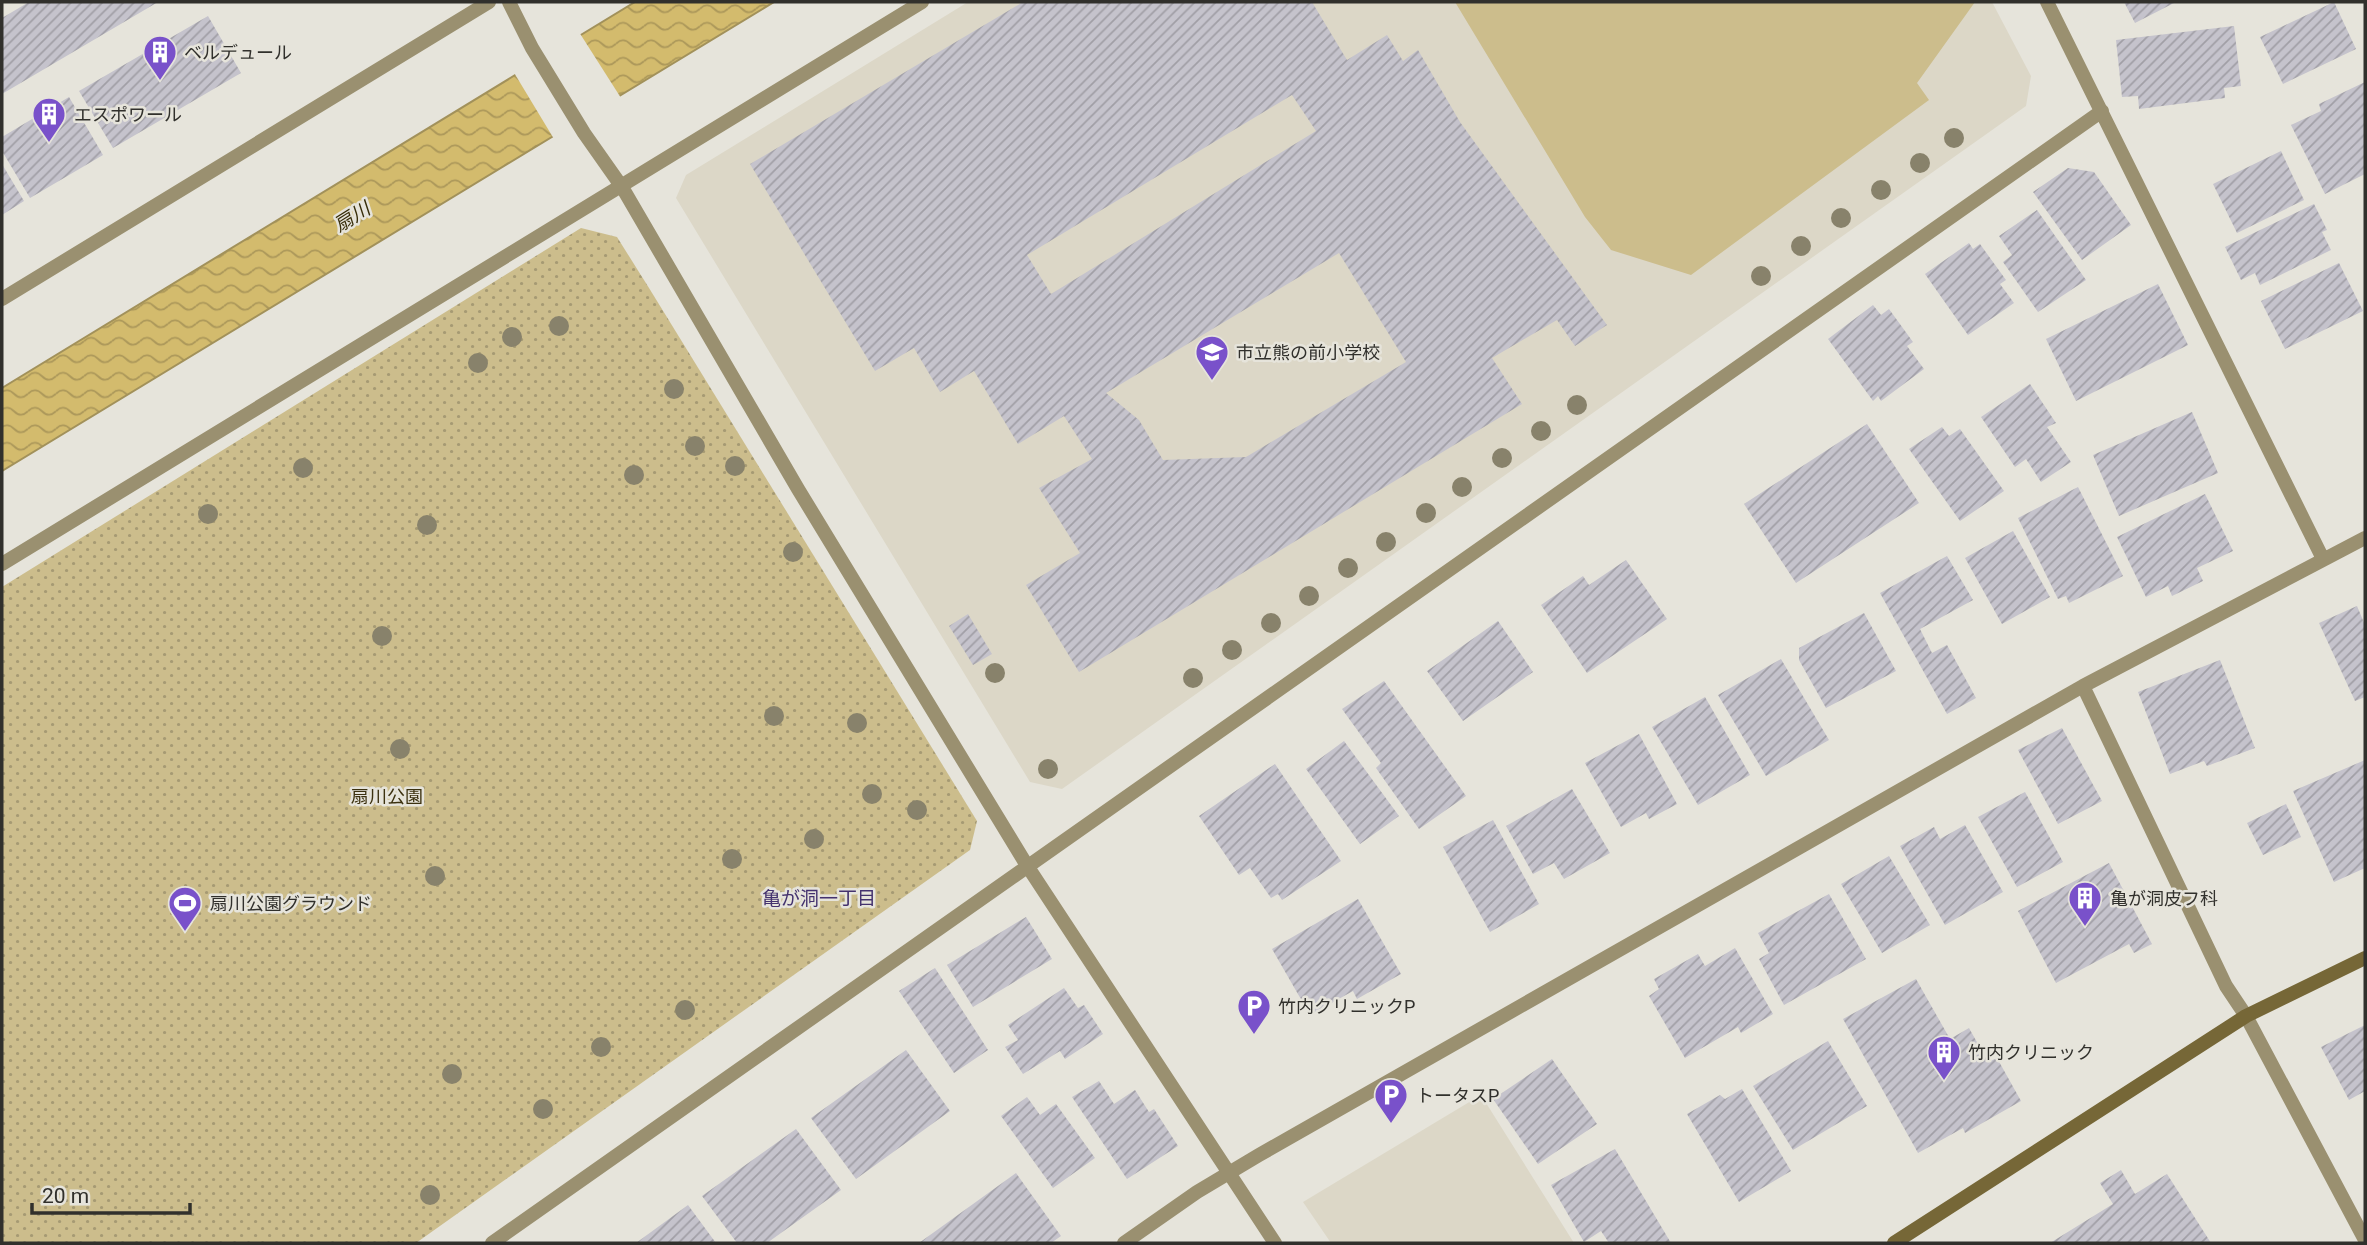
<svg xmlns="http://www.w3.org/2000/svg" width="2367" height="1245" font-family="Roboto,'Noto Sans JP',sans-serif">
<defs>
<pattern id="park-dots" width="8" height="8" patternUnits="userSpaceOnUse" patternTransform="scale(1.75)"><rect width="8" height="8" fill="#ccbd8c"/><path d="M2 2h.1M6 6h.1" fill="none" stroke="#a69a73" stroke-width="1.8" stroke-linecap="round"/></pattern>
<pattern id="water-waves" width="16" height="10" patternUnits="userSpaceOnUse" patternTransform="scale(1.75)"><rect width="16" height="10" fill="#d3bb6d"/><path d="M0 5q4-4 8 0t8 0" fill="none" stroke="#ac985a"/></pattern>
<pattern id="building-hatch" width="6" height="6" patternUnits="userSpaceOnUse" patternTransform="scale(1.75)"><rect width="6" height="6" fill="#c5c3cc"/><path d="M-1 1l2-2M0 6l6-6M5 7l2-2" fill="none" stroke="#a19fa6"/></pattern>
</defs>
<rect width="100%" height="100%" fill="#e6e4db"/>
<path fill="#dcd7c7" d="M968 2H1992L2031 76 2026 106 1062 789 1030 782 676 198 686 175Z
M1481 1095 1574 1243H1331L1303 1202Z"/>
<path fill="#ccbd8c" d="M1455 2H1975L1917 83 1929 100 1691 275 1611 250 1585 217Z"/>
<path fill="url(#park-dots)" d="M581 228 617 237 649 288 977 821 970 850 416 1243H2V587Z"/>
<path fill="url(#water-waves)" stroke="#a2915a" stroke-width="2" d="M635 2H774L2 471V388Z"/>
<path fill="#e6e4db" d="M579 32 621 98 554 139 513 71Z"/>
<path fill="url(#building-hatch)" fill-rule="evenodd" d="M29 2H158L2 94V18Z
M1023 2H1312L1347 60 1387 35 1403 61 1418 50 1460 122 1607 325 1575 346 1557 320 1492 358 1522 404 1079 672 1026 585 1080 553 1039 488 1092 459 1064 416 1018 444 974 371 940 392 914 348 875 371 750 164ZM1292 95 1316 131 1051 294 1027 255ZM1339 253 1406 362 1246 457 1163 460 1139 420 1106 393Z
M2124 2H2176L2135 23Z
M2334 2 2356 49 2283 84 2260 37Z
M208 16 241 73 113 148 79 91Z
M2234 26 2241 86 2224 88 2225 98 2139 109 2138 96 2122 97 2116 40Z
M2365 82V174L2325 194 2291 125 2321 111 2319 104Z
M69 97 103 155 30 198 2 151V137Z
M2281 151 2304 200 2237 233 2213 184Z
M2 164 24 201 2 215Z
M2068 168 2094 172 2131 225 2082 260 2033 192Z
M2314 204 2327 230 2322 232 2331 250 2260 285 2255 273 2241 280 2225 247Z
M2037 210 2086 280 2038 312 2003 262 2012 255 1999 236Z
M1969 243 1973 249 1980 244 2006 280 2000 284 2014 303 1968 335 1925 274Z
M2339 263 2363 311 2285 349 2261 301Z
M2158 284 2188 345 2076 401 2046 339Z
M1873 305 1881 315 1889 309 1913 342 1907 346 1924 369 1881 401 1878 396 1873 401 1828 339Z
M2030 384 2056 423 2047 427 2071 462 2041 482 2026 459 2015 467 1981 417Z
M2192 412 2218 473 2119 516 2093 455Z
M1867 424 1919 503 1796 583 1744 504Z
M1942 427 1949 436 1960 429 2004 491 1960 521 1909 449Z
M2078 487 2123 576 2069 603 2066 596 2058 599 2018 518Z
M2205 494 2233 551 2197 568 2203 581 2172 596 2168 586 2146 597 2117 537Z
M2013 531 2050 597 2002 624 1965 558Z
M1947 556 1973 600 1920 629 1932 653 1947 645 1976 698 1947 714 1880 593Z
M1626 560 1667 619 1587 673 1541 605 1583 576 1589 585Z
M2357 606 2365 625V697L2355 701 2319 623Z
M1864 613 1896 671 1826 708 1799 660V648Z
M968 614 992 654 973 665 949 626Z
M1498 621 1533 672 1463 721 1427 671Z
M1781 659 1829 740 1766 776 1718 695Z
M2220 660 2255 748 2207 766 2204 761 2170 774 2138 692Z
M1384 681 1466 796 1419 829 1376 768 1381 763 1342 709Z
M1705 697 1750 775 1698 805 1652 727Z
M2062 728 2102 801 2058 824 2018 750Z
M1639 734 1677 804 1649 819 1646 813 1621 827 1585 763Z
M1344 741 1399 816 1360 844 1306 769Z
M2365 760V868L2334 882 2293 791Z
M1275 764 1341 861 1282 900 1278 894 1271 898 1250 868 1239 875 1199 816Z
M1572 789 1610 853 1564 879 1554 863 1533 874 1506 826Z
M2025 792 2063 862 2017 887 1978 817Z
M2286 804 2301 837 2263 855 2247 823Z
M1493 820 1539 904 1490 932 1443 847Z
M1965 825 2003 892 1945 925 1900 846 1934 827 1940 839Z
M1889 856 1930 925 1882 953 1841 884Z
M2109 863 2152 944 2134 953 2129 944 2056 983 2018 911Z
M1829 894 1866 959 1784 1005 1759 959 1769 953 1758 933Z
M1358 899 1401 974 1357 999 1353 991 1310 1015 1272 949Z
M1026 917 1052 959 973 1007 947 965Z
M1735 948 1773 1014 1741 1033 1738 1027 1685 1058 1649 996 1659 989 1654 979 1698 954 1705 966Z
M935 968 988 1050 954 1073 899 991Z
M1916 979 1950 1039 1969 1028 1988 1062 1997 1058 2021 1101 1965 1133 1963 1128 1918 1153 1843 1019Z
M1064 988 1078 1008 1084 1005 1103 1034 1065 1059 1060 1051 1023 1074 1005 1047 1018 1040 1008 1025Z
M2365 1025V1091L2349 1100 2321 1047Z
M1828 1041 1867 1106 1793 1150 1753 1086Z
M906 1050 950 1111 856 1179 811 1118Z
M1552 1059 1597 1124 1538 1164 1493 1099Z
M1099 1081 1114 1104 1135 1090 1149 1112 1154 1109 1178 1146 1127 1179 1072 1097Z
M1742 1089 1791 1171 1739 1202 1687 1114 1720 1095 1725 1099Z
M1027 1097 1040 1115 1056 1104 1095 1158 1053 1188 1001 1116Z
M796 1129 841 1190 767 1243H737L702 1196Z
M1615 1149 1671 1243H1609L1601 1231 1584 1242 1551 1185Z
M2121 1170 2135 1194 2167 1174 2211 1243H2050L2113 1204 2100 1183Z
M1016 1173 1061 1236 1051 1243H919Z
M688 1205 716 1243H636Z"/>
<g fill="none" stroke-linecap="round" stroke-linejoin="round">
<path stroke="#9a9070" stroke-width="14" d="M509 2 532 48 584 133 622 187 798 489 1026 864 1275 1243
M2047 2 2323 559
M2 299 489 2
M2 564 922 2
M2083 686 2226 986 2246 1016 2365 1240
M492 1243 2102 111
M1124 1243 1197 1192 1259 1155 2083 686 2365 538"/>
<path stroke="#766737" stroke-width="14" d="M1894 1243 2246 1016 2365 958"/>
</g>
<g fill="#88826b">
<circle cx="1954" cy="138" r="10"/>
<circle cx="1920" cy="163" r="10"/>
<circle cx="1881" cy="190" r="10"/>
<circle cx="1841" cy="218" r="10"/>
<circle cx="1801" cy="246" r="10"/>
<circle cx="1761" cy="276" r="10"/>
<circle cx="559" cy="326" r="10"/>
<circle cx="512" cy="337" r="10"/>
<circle cx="478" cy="363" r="10"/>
<circle cx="674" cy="389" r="10"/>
<circle cx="1577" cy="405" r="10"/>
<circle cx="1541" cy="431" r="10"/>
<circle cx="695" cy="446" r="10"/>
<circle cx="1502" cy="458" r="10"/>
<circle cx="735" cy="466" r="10"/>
<circle cx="303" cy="468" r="10"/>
<circle cx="634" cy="475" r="10"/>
<circle cx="1462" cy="487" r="10"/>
<circle cx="1426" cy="513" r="10"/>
<circle cx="208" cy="514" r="10"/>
<circle cx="427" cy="525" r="10"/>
<circle cx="1386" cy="542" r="10"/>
<circle cx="793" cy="552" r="10"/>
<circle cx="1348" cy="568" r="10"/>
<circle cx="1309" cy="596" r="10"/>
<circle cx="1271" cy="623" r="10"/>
<circle cx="382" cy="636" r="10"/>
<circle cx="1232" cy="650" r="10"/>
<circle cx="995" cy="673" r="10"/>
<circle cx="1193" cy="678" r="10"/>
<circle cx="774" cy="716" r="10"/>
<circle cx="857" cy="723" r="10"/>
<circle cx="400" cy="749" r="10"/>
<circle cx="1048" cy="769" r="10"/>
<circle cx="872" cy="794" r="10"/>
<circle cx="917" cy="810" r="10"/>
<circle cx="814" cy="839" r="10"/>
<circle cx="732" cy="859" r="10"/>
<circle cx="435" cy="876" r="10"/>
<circle cx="685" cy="1010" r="10"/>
<circle cx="601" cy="1047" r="10"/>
<circle cx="452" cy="1074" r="10"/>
<circle cx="543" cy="1109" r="10"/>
<circle cx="430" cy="1195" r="10"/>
</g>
<defs>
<symbol id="building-pin" viewBox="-11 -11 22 30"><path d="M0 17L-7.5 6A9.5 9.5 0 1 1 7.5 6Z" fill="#7951ca" stroke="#e6e4db"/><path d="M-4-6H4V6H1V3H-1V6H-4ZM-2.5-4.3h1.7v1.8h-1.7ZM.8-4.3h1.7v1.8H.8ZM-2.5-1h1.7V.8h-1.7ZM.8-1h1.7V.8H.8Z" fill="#fff"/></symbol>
<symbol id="school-pin" viewBox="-11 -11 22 30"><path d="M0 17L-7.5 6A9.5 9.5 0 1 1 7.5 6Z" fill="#7951ca" stroke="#e6e4db"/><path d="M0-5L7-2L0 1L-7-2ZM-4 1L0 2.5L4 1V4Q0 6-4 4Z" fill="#fff"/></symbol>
<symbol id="stadium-pin" viewBox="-11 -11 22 30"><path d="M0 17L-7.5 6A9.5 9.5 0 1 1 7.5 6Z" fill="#7951ca" stroke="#e6e4db"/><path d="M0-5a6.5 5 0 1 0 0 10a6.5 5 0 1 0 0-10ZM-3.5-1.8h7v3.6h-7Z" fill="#fff"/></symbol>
<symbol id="parking-pin" viewBox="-11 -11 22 30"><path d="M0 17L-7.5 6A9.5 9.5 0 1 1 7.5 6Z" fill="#7951ca" stroke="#e6e4db"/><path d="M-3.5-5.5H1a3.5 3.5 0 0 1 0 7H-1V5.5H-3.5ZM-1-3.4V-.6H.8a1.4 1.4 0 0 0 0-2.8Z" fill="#fff"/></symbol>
</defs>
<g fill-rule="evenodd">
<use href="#building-pin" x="141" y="33" width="38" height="52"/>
<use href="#building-pin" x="30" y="95" width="38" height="52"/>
<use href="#school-pin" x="1193" y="333" width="38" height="52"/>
<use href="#building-pin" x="2066" y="879" width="38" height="52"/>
<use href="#stadium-pin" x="166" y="884" width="38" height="52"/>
<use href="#parking-pin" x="1235" y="987" width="38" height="52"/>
<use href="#building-pin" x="1925" y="1033" width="38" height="52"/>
<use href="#parking-pin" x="1372" y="1076" width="38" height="52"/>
</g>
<g text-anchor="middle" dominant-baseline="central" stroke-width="5" stroke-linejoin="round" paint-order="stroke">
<g font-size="18" fill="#31302c" stroke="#e6e4db" text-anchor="start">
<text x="184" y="52">ベルデュール</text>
<text x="74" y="114">エスポワール</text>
<text x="1236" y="352">市立熊の前小学校</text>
<text x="2110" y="898">亀が洞皮フ科</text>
<text x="210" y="903">扇川公園グラウンド</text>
<text x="1278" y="1006">竹内クリニックP</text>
<text x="1968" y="1052">竹内クリニック</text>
<text x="1416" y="1095">トータスP</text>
</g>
<g font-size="18" fill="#3c310f" stroke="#e6e4db">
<text x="387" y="796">扇川公園</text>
</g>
<g font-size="19" font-style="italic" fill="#372d09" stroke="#e6e4db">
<text transform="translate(352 217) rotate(-32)">扇川</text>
</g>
<g font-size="19" fill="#44326e" stroke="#e6e4db">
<text x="819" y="898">亀が洞一丁目</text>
</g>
</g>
<rect width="2367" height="1245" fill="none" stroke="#31302c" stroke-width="7"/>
<path d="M32 1203v10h158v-10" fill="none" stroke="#31302c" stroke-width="3.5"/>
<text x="42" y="1203" font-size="21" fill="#31302c" stroke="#e6e4db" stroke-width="5" paint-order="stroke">20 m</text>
</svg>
